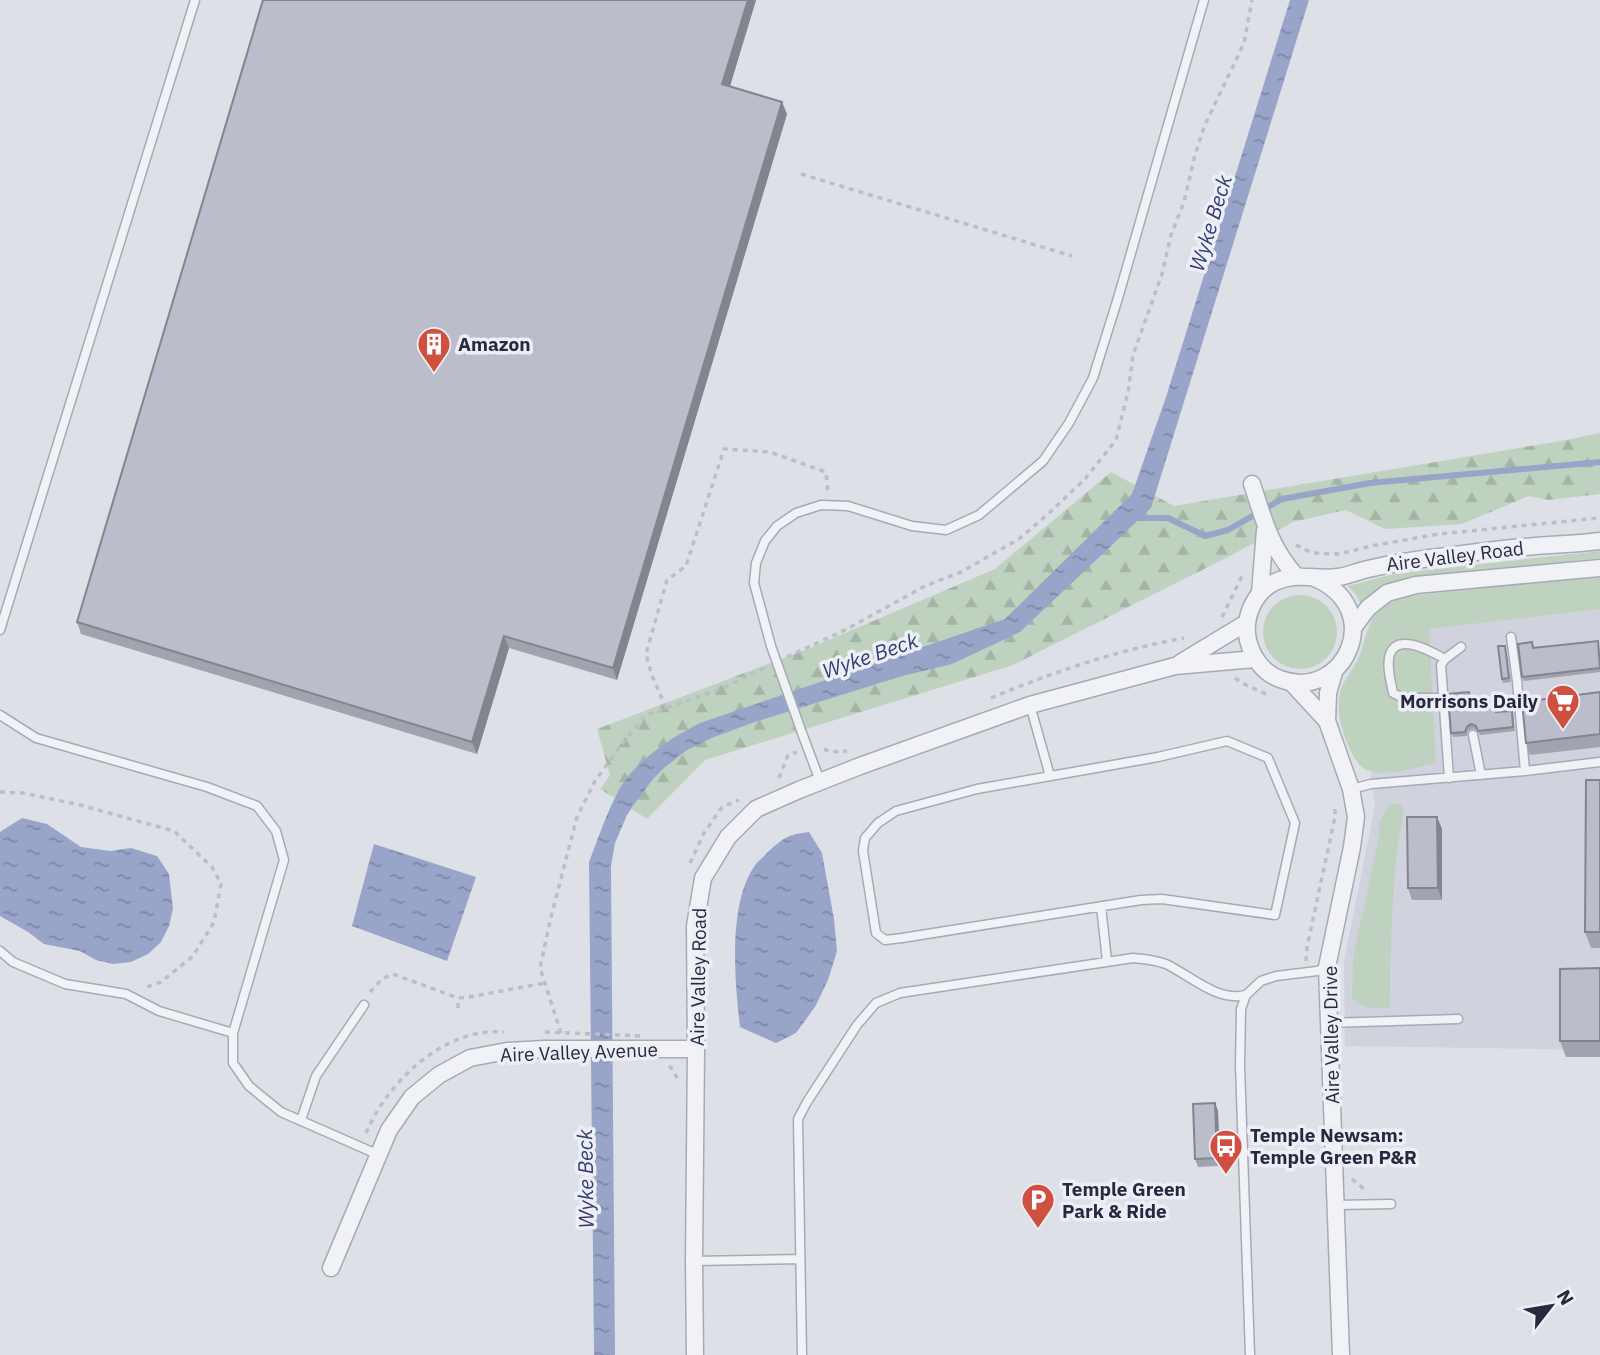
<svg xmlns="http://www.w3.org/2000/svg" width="1600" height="1355" font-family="'IBM Plex Sans',sans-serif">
<defs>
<pattern id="forest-firs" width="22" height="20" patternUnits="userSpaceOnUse" patternTransform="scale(1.75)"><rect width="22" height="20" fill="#bfd2bf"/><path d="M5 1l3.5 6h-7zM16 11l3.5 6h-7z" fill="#a4b4a5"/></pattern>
<pattern id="water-ripples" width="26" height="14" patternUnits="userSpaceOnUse" patternTransform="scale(1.75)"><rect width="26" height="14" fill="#99a4c9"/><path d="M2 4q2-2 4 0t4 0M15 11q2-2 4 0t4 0" fill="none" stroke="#7d86a5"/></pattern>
</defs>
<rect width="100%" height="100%" fill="#dee0e8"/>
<path fill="#d0d2dd" d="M1600 609V1050L1345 1046 1344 961 1375 806 1370 771 1377 772 1436 763 1428 629Z"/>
<path fill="#bfd2bf" d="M1600 551V558L1405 579 1379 588 1361 605 1356 595 1348 586 1390 575 1418 571Z
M1600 576V609L1429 629 1436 763C1415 767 1388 778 1367 770 1352 764 1341 729 1339 714 1338 708 1339 699 1340 692 1344 678 1355 668 1360 654 1366 638 1367 623 1379 610 1386 603 1398 600 1408 596Z
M1263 632a37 37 0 1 1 74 0a37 37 0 1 1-74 0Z
M1396 803 1402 806C1406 818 1399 831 1398 843 1392 898 1390 953 1390 1008 1373 1008 1366 1010 1352 998L1353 958 1379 836V824L1388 806Z"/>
<path fill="url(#forest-firs)" d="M1600 433V494L1549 500 1529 496 1462 524 1385 529 1346 510 1293 522 1230 556 1013 665 705 760 647 819 600 789 610 775 597 729 810 648 995 569 1111 472 1174 506 1566 440Z"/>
<path fill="url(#water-ripples)" d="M1290 0H1309L1151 508 1020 632 952 664 902 676 755 722 714 737 687 750 664 768 653 779 635 803 627 815 615 843 611 866 615 1355H594L589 862C598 839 606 814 618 792 632 763 672 737 700 723L1005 619 1132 494 1166 397Z
M22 818 47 824 81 847 110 851 131 848 157 856 169 874 173 909 169 926 161 942 148 954 131 962 113 964 96 960 80 951 44 944 28 932 0 916V832Z
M809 832 822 853 834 919 837 951 828 980 815 1007 796 1033 776 1043 740 1027C735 983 727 902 756 864 759 860 764 857 767 853 774 846 784 837 793 835 798 833 804 833 809 832Z
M374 844 476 877 447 961 352 926Z"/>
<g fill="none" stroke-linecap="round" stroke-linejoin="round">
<path stroke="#99a4c9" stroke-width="6" d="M1135 518H1168L1205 536 1228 530 1282 499 1370 483 1600 462"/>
<defs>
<path id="service" d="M0 630 195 0
M1511 637 1517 681 1525 771
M771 646 754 583 756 563 765 541 777 526 796 513 821 505 848 506 912 526 946 530 979 515 1043 461 1069 423 1093 378 1118 298 1204 0
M1443 698H1403L1393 693C1391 682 1386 665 1390 654 1398 632 1432 652 1445 659
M1030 705 1050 776
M0 715 36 738 207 787 257 806 276 831 284 860 233 1033V1063L249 1086 281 1112 379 1155
M802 733 820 781
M1473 735 1481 775
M1227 741 1268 758 1295 823 1275 915 1162 899 1141 900 902 938 885 940 876 933 863 851 865 838 878 823 896 811 977 789 1158 757Z
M1449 778 1441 665 1445 659 1461 647
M1351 789 1371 784 1525 771 1600 762
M1101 906 1107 961
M0 951 13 962 65 984 126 994 159 1011 233 1033
M1329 1023 1458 1019
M301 1120 316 1076 364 1005
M1336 1205 1391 1204
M694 1261 799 1259
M802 1355 798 1119 807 1102 857 1025 876 1003 900 993 1133 958C1145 959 1155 960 1166 964 1191 976 1217 1002 1246 995
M1250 1355 1240 1066 1241 1009 1246 995 1261 981 1276 976 1317 971 1327 967"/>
<path id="minor" d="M1252 484C1264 520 1270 547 1296 576
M1312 577C1389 607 1345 703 1280 679 1263 673 1252 657 1248 640 1243 618 1254 592 1275 582 1296 572 1316 580 1338 577 1348 576 1358 571 1368 569 1394 563 1420 559 1447 556 1476 552 1507 548 1536 546 1558 544 1579 544 1600 541
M1260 593 1265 530
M1353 628 1368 608 1387 593 1416 585 1600 568
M1180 663 1246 623
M1335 669 1328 693 1327 721 1351 789 1356 817 1352 847 1327 967 1341 1355
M1291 682 1327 721
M331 1268 389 1130 412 1097 439 1075 470 1058 507 1051 544 1049H696
M695 1355 694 1261 696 1049 695 926 703 878 728 837 756 809 799 790 860 766 1030 705 1175 666 1255 659"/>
</defs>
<use href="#service" stroke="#a7a9b5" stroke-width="11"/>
<use href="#minor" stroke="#a7a9b5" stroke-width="19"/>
<path stroke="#bcbec6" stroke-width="3.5" stroke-dasharray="5 5" stroke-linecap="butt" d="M801 174 1072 256
M1296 545 1312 553 1339 554 1376 545 1439 534 1600 518
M1222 617 1243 574
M787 657 845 630 925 586 961 572 1019 539 1047 515 1085 479 1116 440 1128 392 1133 355 1162 274 1171 235 1184 202 1195 155 1204 127 1244 43 1252 0
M1235 678 1246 685 1268 695
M991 698C1053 672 1118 650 1184 638
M666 708 651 673 646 654 667 580 686 566 724 449 770 452 826 472 828 493
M824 749 830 752 847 751
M779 778 788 755 797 752
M0 792 23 793 80 805 174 831 212 867 221 884 214 922 193 956 161 982 144 988
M690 863 704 833 722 807 739 800
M1306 961 1307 947 1335 817V807
M370 992 382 979 393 974 458 998 469 997 545 983
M458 1008V998
M561 1033 540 968 550 921 577 817 595 781 628 736 646 715 723 688 764 668
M669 1066 673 1070 678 1080
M366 1133C388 1081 445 1027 504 1032
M1352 1179 1365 1190"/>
<use href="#service" stroke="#f1f2f6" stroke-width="8"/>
<use href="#minor" stroke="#f1f2f6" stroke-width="16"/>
<defs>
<path id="service-bridge" d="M771 646 802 733"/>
</defs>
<use href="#service-bridge" stroke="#a7a9b5" stroke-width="11" stroke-linecap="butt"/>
<path stroke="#bcbec6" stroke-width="3.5" stroke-dasharray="5 5" stroke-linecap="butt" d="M545 1032 641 1036"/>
<use href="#service-bridge" stroke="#f1f2f6" stroke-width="8"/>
</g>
<path fill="#a1a3af" d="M756 0 730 86 787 114 617 680 509 648 477 754 81 634 77 622Z
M1598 641 1600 654V672L1524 681 1522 677 1534 648Z
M1505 646 1511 682 1503 683 1502 679Z
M1600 692V747L1530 755 1526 743Z
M1471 696 1472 703 1494 701 1497 712 1512 711 1513 715 1515 731 1480 735 1477 730 1472 729 1468 731 1467 736 1453 737 1451 733Z
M1600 780V948H1591L1585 932Z
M1437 817 1442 829V900H1412L1408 888Z
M1600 968V1057H1566L1560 1041Z
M1215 1103 1218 1111 1220 1166 1198 1167 1195 1159Z"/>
<path fill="#83848e" d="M748 0H756L727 96 722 84Z
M782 102 787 114 617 680 613 668Z
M504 636 509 648 477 754 472 742Z
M1437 817 1442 829V900L1438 888Z
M1215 1103 1218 1111 1220 1166 1217 1158Z"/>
<path fill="#bbbdcb" stroke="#83848e" stroke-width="2" d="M263 0H748L722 84 782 102 613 668 504 636 472 742 77 622Z
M1598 641 1600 668 1522 677 1518 644 1532 642 1533 648Z
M1498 646H1505L1509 678 1502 679Z
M1469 692 1471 704 1494 701 1496 712 1512 711 1513 727 1478 731 1476 726 1471 724 1467 727 1465 732 1451 733 1448 694Z
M1600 692V734L1526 743 1522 702Z
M1586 780H1600V932H1585Z
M1407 817H1437L1438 888H1408Z
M1600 968V1041H1560V969Z
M1215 1103 1217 1158 1195 1159 1193 1104Z"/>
<defs>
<symbol id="building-pin" viewBox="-11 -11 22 30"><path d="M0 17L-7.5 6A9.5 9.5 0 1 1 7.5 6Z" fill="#cf5041" stroke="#eeeff6"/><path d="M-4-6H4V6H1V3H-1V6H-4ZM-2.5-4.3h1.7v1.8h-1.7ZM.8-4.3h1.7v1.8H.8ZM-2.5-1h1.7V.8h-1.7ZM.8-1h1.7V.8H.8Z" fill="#fff"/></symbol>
<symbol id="supermarket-pin" viewBox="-11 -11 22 30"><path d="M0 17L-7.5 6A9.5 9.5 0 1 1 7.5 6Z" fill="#cf5041" stroke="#eeeff6"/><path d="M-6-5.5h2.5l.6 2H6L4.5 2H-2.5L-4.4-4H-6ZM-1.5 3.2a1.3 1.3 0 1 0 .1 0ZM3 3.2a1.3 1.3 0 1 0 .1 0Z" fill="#fff"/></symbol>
<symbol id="bus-pin" viewBox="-11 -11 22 30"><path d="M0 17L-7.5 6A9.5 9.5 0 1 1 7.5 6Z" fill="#cf5041" stroke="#eeeff6"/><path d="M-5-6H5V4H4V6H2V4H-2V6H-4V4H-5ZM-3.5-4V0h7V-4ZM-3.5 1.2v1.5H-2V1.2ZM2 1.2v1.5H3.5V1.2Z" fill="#fff"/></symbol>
<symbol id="parking-pin" viewBox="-11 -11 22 30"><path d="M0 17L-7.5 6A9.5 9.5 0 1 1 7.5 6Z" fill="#cf5041" stroke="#eeeff6"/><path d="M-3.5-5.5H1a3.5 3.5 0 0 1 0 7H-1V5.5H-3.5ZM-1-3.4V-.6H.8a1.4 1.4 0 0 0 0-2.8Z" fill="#fff"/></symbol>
</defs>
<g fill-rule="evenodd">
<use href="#building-pin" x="415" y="325" width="38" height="52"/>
<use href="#supermarket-pin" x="1544" y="682" width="38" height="52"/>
<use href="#bus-pin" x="1207" y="1127" width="38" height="52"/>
<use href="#parking-pin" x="1019" y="1181" width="38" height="52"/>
</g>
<g text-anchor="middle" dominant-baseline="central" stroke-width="7" stroke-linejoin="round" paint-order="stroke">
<g font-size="19" font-weight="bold" fill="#272a3f" stroke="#eeeff6" text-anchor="start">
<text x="458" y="344">Amazon</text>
<text x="1538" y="701" text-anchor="end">Morrisons Daily</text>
<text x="1250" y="1135">Temple Newsam:<tspan x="1250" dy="22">Temple Green P&amp;R</tspan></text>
<text x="1062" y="1189">Temple Green<tspan x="1062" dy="22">Park &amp; Ride</tspan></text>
</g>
<g font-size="19" fill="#272a3f" stroke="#eeeff6">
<text transform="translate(1455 556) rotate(-7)">Aire Valley Road</text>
<text transform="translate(698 977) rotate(-89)">Aire Valley Road</text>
<text transform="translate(1331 1035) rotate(-91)">Aire Valley Drive</text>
<text transform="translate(579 1052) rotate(-2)">Aire Valley Avenue</text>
</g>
<g font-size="21" font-style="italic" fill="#313e73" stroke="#eeeff6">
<text transform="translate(1210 223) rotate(-73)">Wyke Beck</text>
<text transform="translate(870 655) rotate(-19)">Wyke Beck</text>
<text transform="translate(585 1179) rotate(-91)">Wyke Beck</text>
</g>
</g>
<g transform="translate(1551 1306) rotate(59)" stroke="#eeeff6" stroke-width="5" paint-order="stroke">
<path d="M0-5L12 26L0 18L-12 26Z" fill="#272a3f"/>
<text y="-10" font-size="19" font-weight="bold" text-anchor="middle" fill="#272a3f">N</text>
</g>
</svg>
